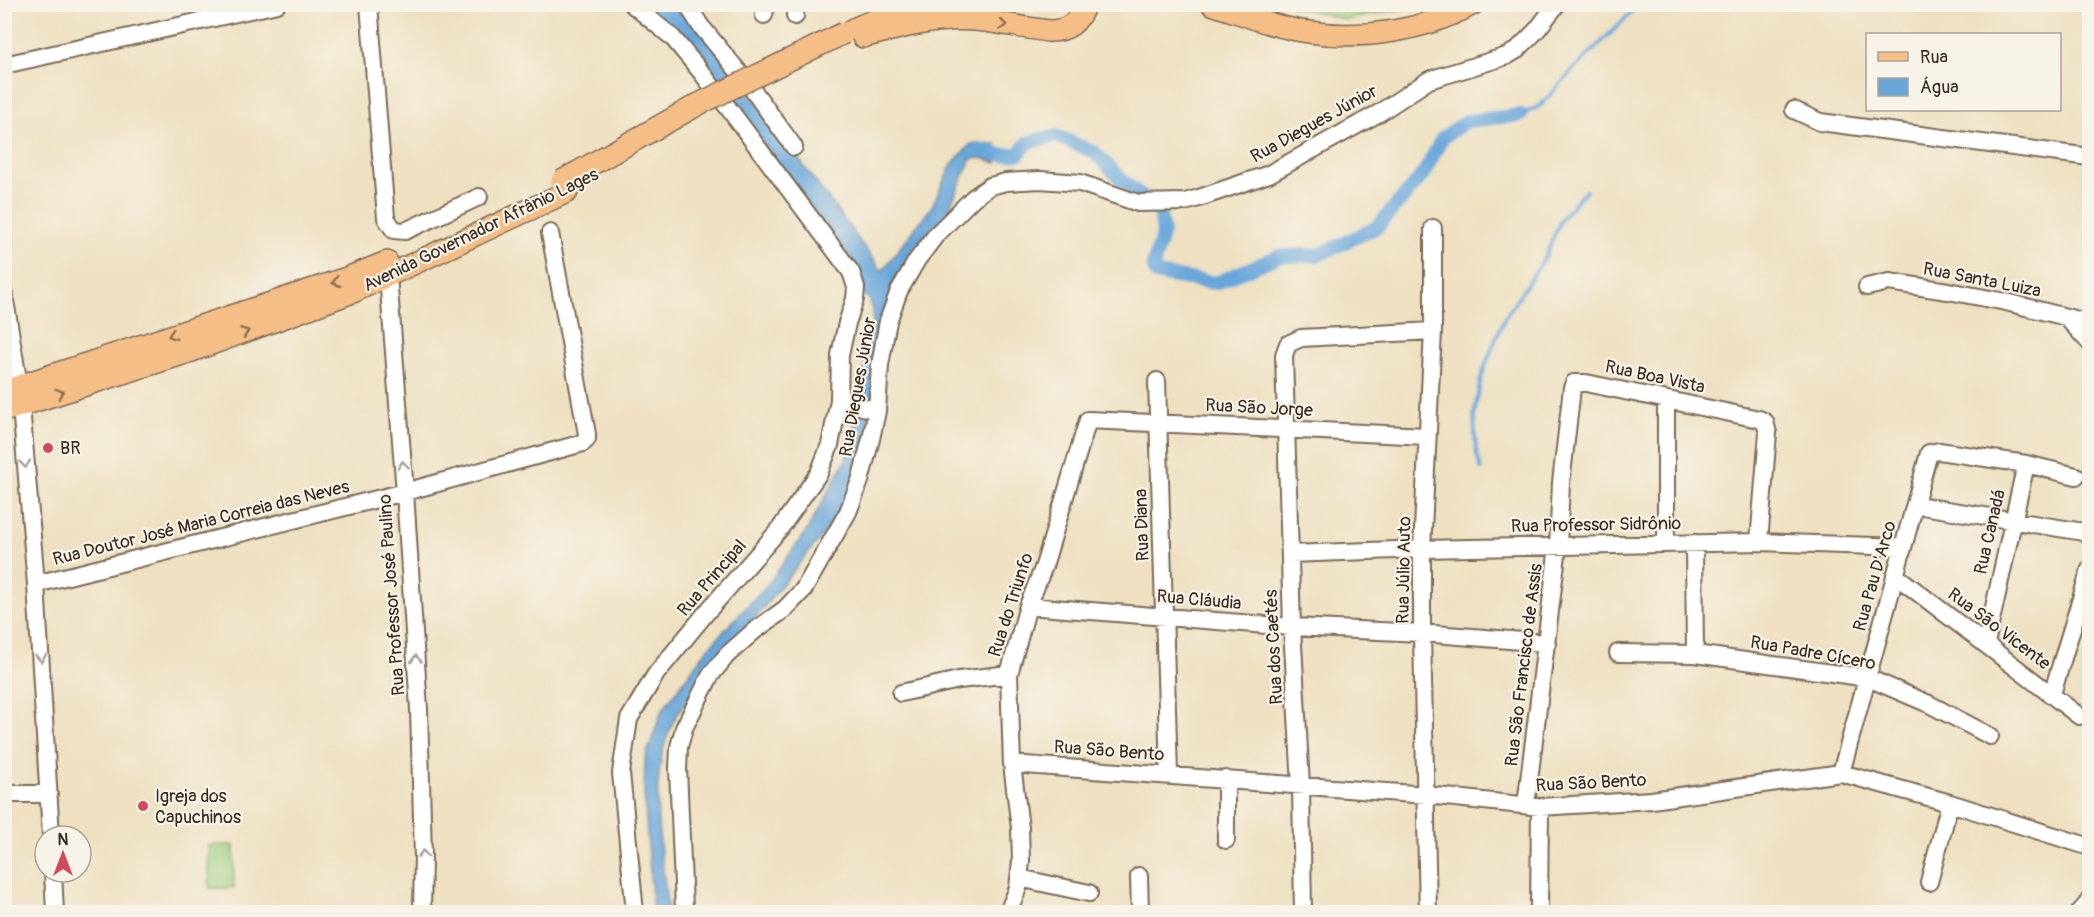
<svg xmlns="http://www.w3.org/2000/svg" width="2094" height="917" font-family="Pangolin,sans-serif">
<rect width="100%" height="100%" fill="#f7f3e8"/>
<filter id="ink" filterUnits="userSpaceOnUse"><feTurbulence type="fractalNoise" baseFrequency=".0167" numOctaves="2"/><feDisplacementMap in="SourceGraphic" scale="12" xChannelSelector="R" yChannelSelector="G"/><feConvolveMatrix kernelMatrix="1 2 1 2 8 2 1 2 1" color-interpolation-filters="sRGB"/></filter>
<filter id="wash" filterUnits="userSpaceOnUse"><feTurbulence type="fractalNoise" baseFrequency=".008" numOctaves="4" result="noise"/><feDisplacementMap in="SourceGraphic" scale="24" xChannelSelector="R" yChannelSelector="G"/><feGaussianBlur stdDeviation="1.35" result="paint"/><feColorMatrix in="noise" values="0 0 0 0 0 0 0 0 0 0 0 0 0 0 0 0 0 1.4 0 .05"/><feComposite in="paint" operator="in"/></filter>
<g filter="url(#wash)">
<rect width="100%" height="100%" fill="#eee0c0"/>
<path fill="#96cb7c" stroke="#687a4d" stroke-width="1.5" d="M1289 5H1421L1346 20Z
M209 845H234V888H209Z"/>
<path fill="#68a6da" stroke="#52687c" stroke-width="1.5" d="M638 5H679L736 75 882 271 931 208 952 164 971 144H997V163L982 158 971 159 947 213 912 250 889 311 864 449 848 494 826 531 678 712C671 726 665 740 662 755 651 806 663 861 668 912H653L644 794 645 759 662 710 709 647 768 584 806 532 846 459 853 432 873 321 868 283 854 262 688 53Z"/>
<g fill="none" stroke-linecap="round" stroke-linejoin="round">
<path stroke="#68a6da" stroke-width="4" d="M1521 115 1540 106 1573 70 1640 4
M1481 469 1476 451 1474 415 1481 379 1487 361 1504 319 1544 259 1561 219 1586 190"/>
<path stroke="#68a6da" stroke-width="14" d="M979 150 1003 155 1019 154 1028 142 1056 136 1094 152 1123 181 1159 210 1163 232 1153 265 1156 274 1216 283 1279 256 1319 255 1377 227 1423 175 1442 138 1467 121 1521 115
M854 272 870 293 880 295"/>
</g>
</g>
<g filter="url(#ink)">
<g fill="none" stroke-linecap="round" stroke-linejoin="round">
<defs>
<path id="minor" d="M369 4 386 218 394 230 405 231 479 197
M632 4 672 37 702 73 851 272 856 287 855 299 847 323 840 355 839 400 830 445 819 473 779 530 706 613 656 674 629 719 621 773 635 912
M687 4 700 25 747 82 794 147
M764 15 766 4
M795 16 796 4
M4 65 277 4
M1794 110 1820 122 2090 157
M388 276 405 492 419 709 423 856 422 912
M1867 287 1889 282 1948 291 2006 302 2090 323
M4 294 19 386
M2067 318 2090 343
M1157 381 1169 774
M839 400 877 411
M1666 400V543
M21 406 36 584 51 836
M1916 505 2090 533
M1694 543 1695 654
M1290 554 1422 549 1759 542 1903 547
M1895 575 2079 716
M36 584 405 492 583 443 587 439V434L550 233
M1028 606 1292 627 1422 633 1547 643
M1986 643 2026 464
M1618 653 1695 654 1868 678 1929 704 1990 736
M901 693 959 680 1009 674
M2052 694 2090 569
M1012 764 1427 795 1540 807 1652 800 1841 773 1950 803 2090 847
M1841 773 1929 453 1939 451 2026 464 2076 476
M1226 779V840
M4 794H49
M1526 805 1558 546 1561 483 1572 388 1574 383H1586L1759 419 1765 422 1768 433 1759 542
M53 872 55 912
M1139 876 1140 912
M1019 878 1089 893
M1929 882 1950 803
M684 908 678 769 679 747 684 728 710 676 727 655 754 631 785 609 804 589 848 512 860 481 871 439 877 411 880 365 888 321 899 291 917 260 936 235 973 198 990 186 1006 182 1040 180 1080 183 1138 203 1185 202 1199 198 1269 174 1379 113 1429 80 1507 56 1517 50 1536 31 1557 4
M1008 912 1018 888 1021 861 1020 828 1012 764 1009 674 1028 606 1044 566 1088 420 1427 436
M1303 912 1301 786 1292 627 1284 355 1288 344 1301 338 1433 331
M1428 912 1422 633V549L1433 331V228
M1539 912 1540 807
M2080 912 2090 901"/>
<path id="major" d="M1212 4C1243 14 1276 28 1309 32 1364 40 1424 31 1473 4
M904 19 939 4
M853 29 913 4
M863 37C898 28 937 17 974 20 999 22 1024 28 1049 31 1068 31 1078 23 1085 4
M4 391 347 278 387 262
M4 411 192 351 353 292 567 192"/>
</defs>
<use href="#minor" stroke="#7a6a57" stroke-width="20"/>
<use href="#major" stroke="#7a6a57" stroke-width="24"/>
<use href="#minor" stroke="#fff" stroke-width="16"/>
<use href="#major" stroke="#f6be87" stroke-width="21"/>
<defs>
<path id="major-bridge" d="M562 181 697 105 844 33"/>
</defs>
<use href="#major-bridge" stroke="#7a6a57" stroke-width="24" stroke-linecap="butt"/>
<use href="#major-bridge" stroke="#f6be87" stroke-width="21"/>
</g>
<defs><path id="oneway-chevron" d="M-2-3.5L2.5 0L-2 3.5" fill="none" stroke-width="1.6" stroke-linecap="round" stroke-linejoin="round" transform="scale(1.5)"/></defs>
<g stroke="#8f6d4d">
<use href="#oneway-chevron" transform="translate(1003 25) rotate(9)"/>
<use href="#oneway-chevron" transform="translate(336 282) rotate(162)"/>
<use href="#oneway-chevron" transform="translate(245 332) rotate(-20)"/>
<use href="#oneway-chevron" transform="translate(172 335) rotate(162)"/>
<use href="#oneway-chevron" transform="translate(60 393) rotate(-18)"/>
</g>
<g stroke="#a79f9a">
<use href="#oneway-chevron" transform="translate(25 464) rotate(85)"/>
<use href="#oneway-chevron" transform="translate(403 465) rotate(-95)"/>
<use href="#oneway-chevron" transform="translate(41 658) rotate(86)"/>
<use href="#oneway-chevron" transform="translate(416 659) rotate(-93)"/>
<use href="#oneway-chevron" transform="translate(423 854) rotate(-91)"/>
</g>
</g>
<g fill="#d1495b" stroke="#f7f3e8" stroke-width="2">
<circle cx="48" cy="448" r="6"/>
<circle cx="143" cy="806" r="6"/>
</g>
<g text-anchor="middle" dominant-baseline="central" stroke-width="4.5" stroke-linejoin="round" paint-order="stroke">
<g font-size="18" fill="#3b2a1e" stroke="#f7f3e8">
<text transform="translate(1314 124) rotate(-29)">Rua Diegues Júnior</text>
<text transform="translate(481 230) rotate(-26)">Avenida Governador Afrânio Lages</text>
<text transform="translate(1982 280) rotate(11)">Rua Santa Luiza</text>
<text transform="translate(1655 377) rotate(12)">Rua Boa Vista</text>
<text transform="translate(858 387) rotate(-80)">Rua Diegues Júnior</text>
<text transform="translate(1259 408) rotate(3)">Rua São Jorge</text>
<text transform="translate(201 523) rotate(-14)">Rua Doutor José Maria Correia das Neves</text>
<text transform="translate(1142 525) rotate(-92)">Rua Diana</text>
<text transform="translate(1596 525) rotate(-1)">Rua Professor Sidrônio</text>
<text transform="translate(1990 532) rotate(-77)">Rua Canadá</text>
<text transform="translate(1404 570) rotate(-89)">Rua Júlio Auto</text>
<text transform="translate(1875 576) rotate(-74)">Rua Pau D'Arco</text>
<text transform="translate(712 578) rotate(-49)">Rua Principal</text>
<text transform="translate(392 595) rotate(-94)">Rua Professor José Paulino</text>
<text transform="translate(1199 600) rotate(5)">Rua Cláudia</text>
<text transform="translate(1011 605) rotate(-72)">Rua do Triunfo</text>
<text transform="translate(1999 629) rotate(37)">Rua São Vicente</text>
<text transform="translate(1274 647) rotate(-93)">Rua dos Caetés</text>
<text transform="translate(1813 653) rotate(10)">Rua Padre Cícero</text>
<text transform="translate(1524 665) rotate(-83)">Rua São Francisco de Assis</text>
<text transform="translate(1109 751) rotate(4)">Rua São Bento</text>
<text transform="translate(1591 783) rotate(-3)">Rua São Bento</text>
</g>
<g font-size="18" fill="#3b2a1e" stroke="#f7f3e8" text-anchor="start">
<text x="60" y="448">BR</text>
<text x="155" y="796">Igreja dos<tspan x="155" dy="21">Capuchinos</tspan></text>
</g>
</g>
<rect width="2094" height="917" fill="none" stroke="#f7f3e8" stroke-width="24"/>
<rect x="1866" y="33" width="195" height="78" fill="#f7f3e8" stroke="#aca397" stroke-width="1.5"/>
<rect x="1878" y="52" width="30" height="9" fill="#f6be87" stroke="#aca397" stroke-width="1.5"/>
<text x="1920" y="63" font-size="18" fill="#3b2a1e">Rua</text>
<rect x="1878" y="78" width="30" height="18" fill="#68a6da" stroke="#aca397" stroke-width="1.5"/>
<text x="1920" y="93" font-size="18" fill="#3b2a1e">Água</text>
<g transform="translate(63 854)"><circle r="28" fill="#f7f3e8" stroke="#aca397" stroke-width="1.5"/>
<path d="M0-4.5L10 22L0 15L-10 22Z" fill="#d1495b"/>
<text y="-9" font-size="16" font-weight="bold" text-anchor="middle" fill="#3b2a1e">N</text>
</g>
</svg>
